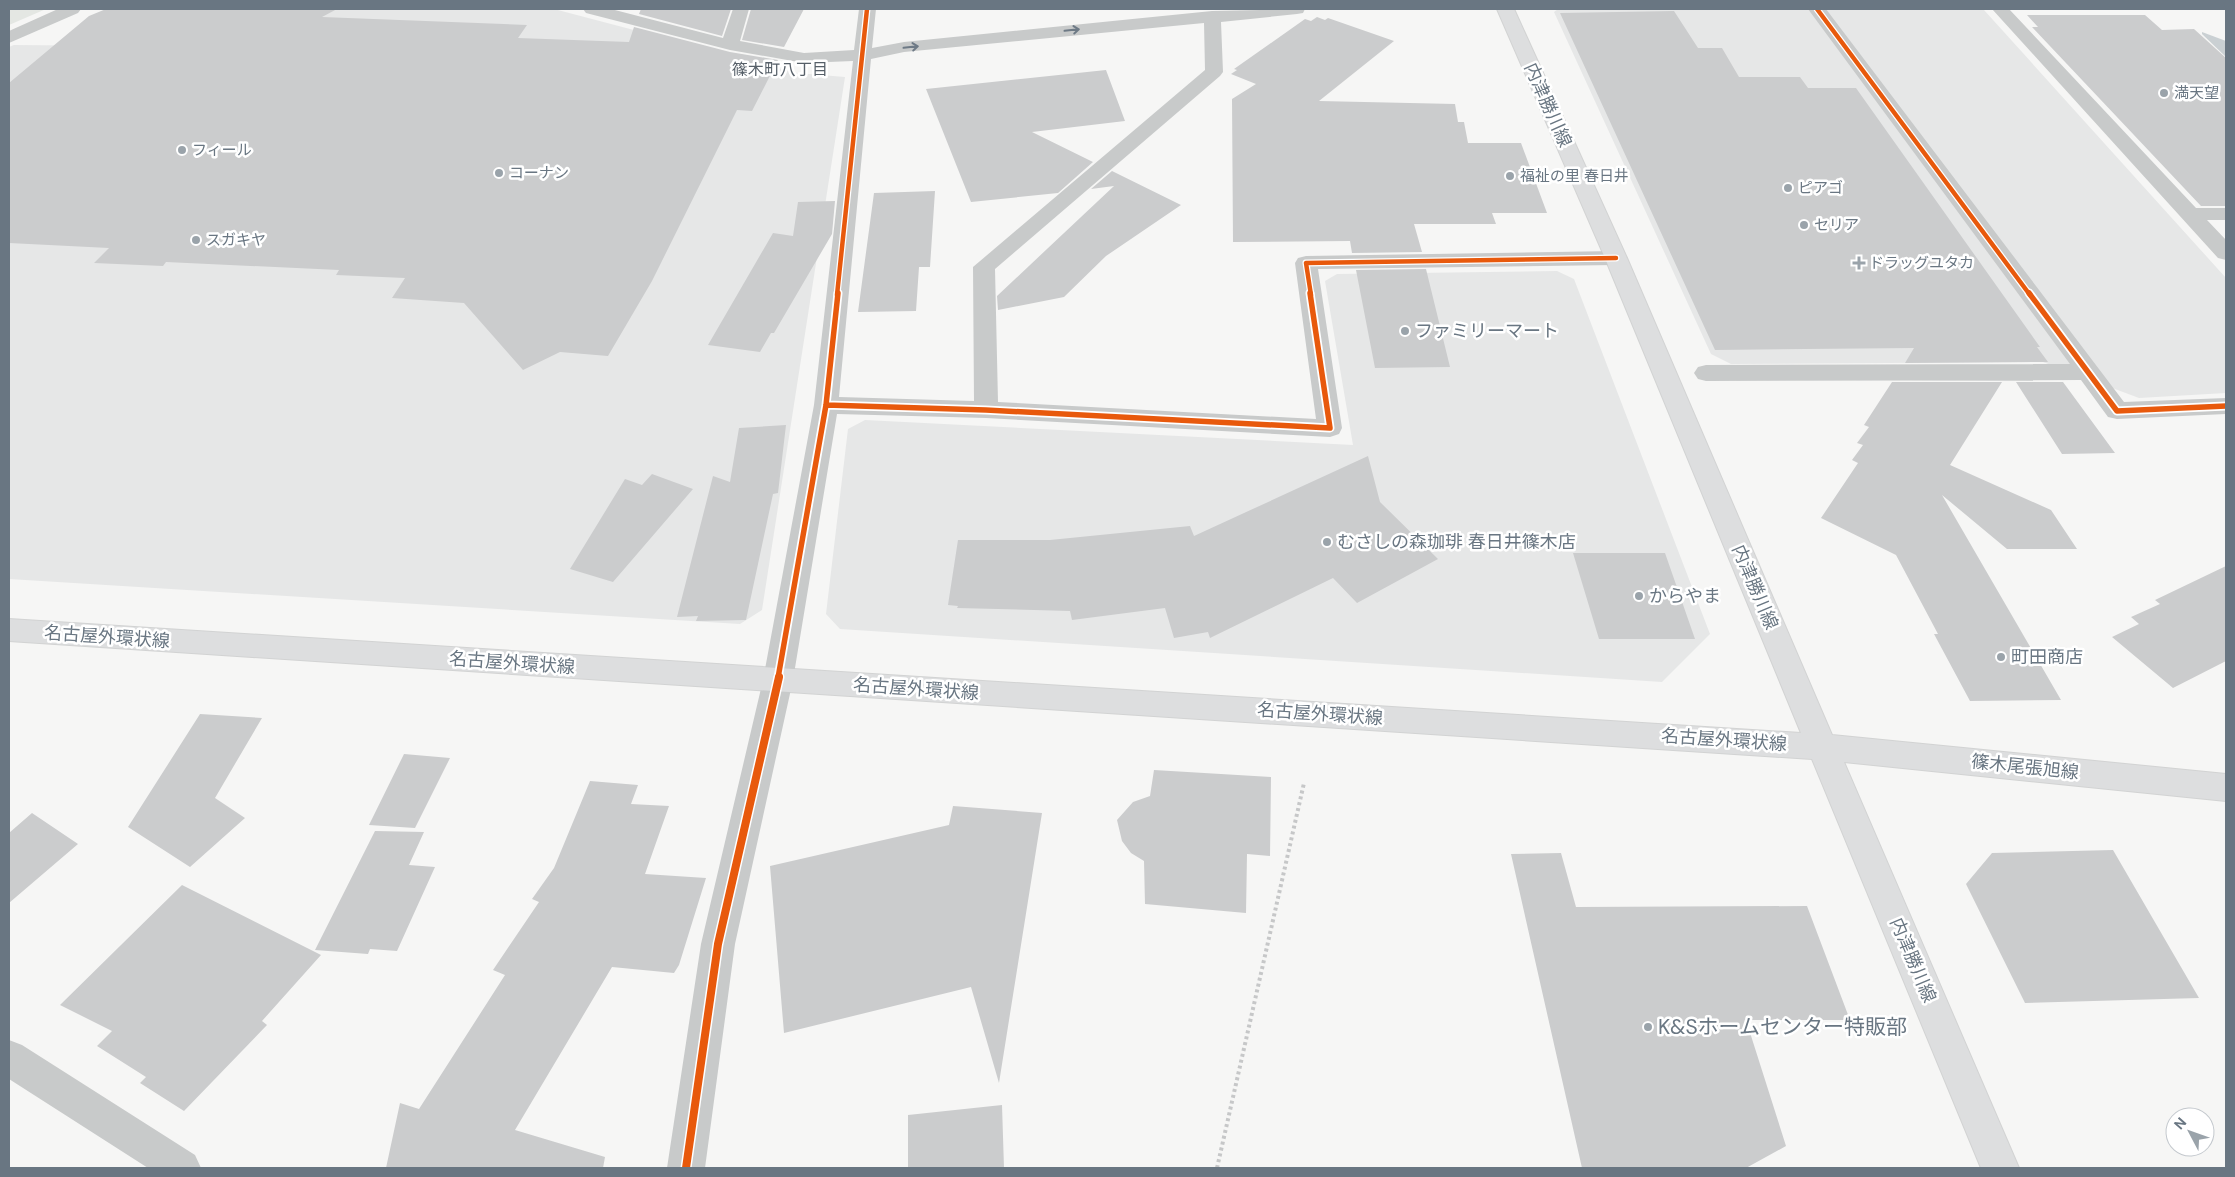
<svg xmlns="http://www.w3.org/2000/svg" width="2235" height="1177" font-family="'DM Sans','Noto Sans JP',sans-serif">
<rect width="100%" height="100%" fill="#f6f6f5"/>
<path fill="#e6e7e7" d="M308 9H554L797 73 845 77 762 610 740 624 9 579V47L14 45 239 47Z
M1558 9 1984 10 2226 278V393L2139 398 2043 362 1731 364 1711 354 1554 12Z
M1557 271 1574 279 1710 634 1662 682 840 629 826 614 848 429 865 420 1353 445 1325 281 1337 274Z"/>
<path fill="#e4e7e3" d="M9 9H46L9 25Z"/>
<path fill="#cad0d3" d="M2202 32 2226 41V57L2202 34Z"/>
<path fill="#cbcccd" d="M106 9H337L322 17 527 25 518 38 629 42 634 27 730 52 778 60 752 111 737 110 652 281 608 356 560 352 523 370 464 303 392 298 405 278 336 275 339 270 166 262 163 266 94 263 109 248 9 243V83L89 16Z
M641 9H731L722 36 639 14Z
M751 9H804L784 47 742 40Z
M1674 11 1698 48H1722L1739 77H1800L1808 88H1856L2040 347H2037L2048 362 1905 363 1914 348 1715 350 1560 13Z
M2027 15H2145L2162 30 2194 29 2226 58V206H2201L2032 27H2038Z
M1317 17 1325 20 1328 18 1394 41 1319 101 1455 104 1458 122H1464L1468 143H1521L1547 213H1492L1496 224H1414L1422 252 1352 253 1350 241 1233 242 1232 99 1256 84 1231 74 1237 70 1234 69 1305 19 1311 21Z
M1106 70 1125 121 1032 132 1093 162 1058 193 971 202 926 89Z
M1112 171 1181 205 1106 256 1064 297 998 310 997 296 1114 186 1091 189Z
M935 191 930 267H919L916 311 858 312 874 193Z
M835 201 832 234 774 333H771L760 352 708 345 773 233 793 236 798 202Z
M1426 269 1450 367 1375 368 1356 270Z
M1892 382H2002L1950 465 2051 510 2077 549H2007L1942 495 2061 700 1970 701 1934 634H1938L1896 555 1821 518 1858 463 1852 460 1863 445 1857 443 1869 427 1864 425Z
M2016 382H2063L2115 453 2062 454Z
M786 425 778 493 773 494 746 620 696 621 698 616 677 617 713 476 730 482 739 428Z
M1368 456 1380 502 1438 559 1357 603 1333 578 1210 638 1208 632 1174 638 1165 608 1072 620 1070 611 957 608 958 606 948 605 958 540H1050L1190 526 1194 536Z
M652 474 693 489 613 582 570 569 625 479 642 485Z
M1573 553H1665L1695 639H1599Z
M2226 566V661L2173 688 2112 637 2139 624 2131 617 2160 604 2155 600Z
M200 714 262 718 215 798 245 818 190 867 128 827Z
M404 754 450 758 415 828 369 825Z
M1154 770 1271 777 1270 856 1247 854 1246 913 1145 904 1144 861 1131 853 1122 841 1117 820 1133 802 1150 796Z
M590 781 638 785 631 804 669 806 645 874 706 878 679 965 674 973 612 967 515 1130 605 1157 603 1168H386L400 1103 419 1109 505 975 493 970 539 902 532 899 554 868Z
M953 806 1042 813 999 1083 971 987 784 1033 770 866 949 825Z
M32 813 78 844 9 903V833Z
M375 831 424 832 409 865 435 867 397 951 370 949 368 954 315 950Z
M2113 850 2199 998 2025 1003 1966 884 1992 853Z
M1561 853 1576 907 1807 906 1850 1020H1746L1786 1146 1746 1168H1582L1511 854Z
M182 885 321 955 262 1021 267 1025 184 1111 140 1083 146 1077 97 1046 112 1031 60 1005Z
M1002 1105 1004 1168H908V1115Z"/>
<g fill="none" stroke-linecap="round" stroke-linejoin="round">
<defs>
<path id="major" d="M1497 9H1514L1627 258 1832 735 2226 774V801L1844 762 2019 1168H1981L1812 759 9 641V619L1801 733 1605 258Z"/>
</defs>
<use href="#major" stroke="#d2d3d3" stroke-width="2"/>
<path stroke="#c6c7c8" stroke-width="4" stroke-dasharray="3 3" stroke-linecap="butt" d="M1217 1168 1304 783"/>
<path fill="#c8caca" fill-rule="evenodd" d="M58 9H81L78 13 9 43V31Z
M583 9H611L723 38 733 9H749L740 41 804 53 854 50 859 9H876L872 48 904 42 1212 11 1305 9 1303 13 1297 14 1221 22 1223 72 1220 76 995 269 998 402 1316 419 1295 263 1298 258 1306 256 1616 251 1624 253 1627 258 1624 263 1616 265 1318 269 1342 428 1339 434 1330 437 986 418 837 414 793 680 735 944 705 1168H667L701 944 763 680 814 405 853 61 804 63 730 50 586 13ZM1204 23 1205 70 973 267 974 401 839 397 871 59 904 52Z
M1808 9H1826L2124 402 2226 398V414L2117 419 2108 417 2081 380 1706 381 1698 379 1694 373 1698 367 1706 365 2070 364Z
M1992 9H2009L2196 208H2226V220H2207L2226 240V260L2218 258Z
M9 1040 22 1045 195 1155 201 1168H148L9 1079Z"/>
<use href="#major" fill="#dddedf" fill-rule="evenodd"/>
<defs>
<path id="cycleway-far2" d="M1817 9 2030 295
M837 295 867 9
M1311 295 1306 263 1616 258"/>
<path id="cycleway-far1" d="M2029 293 2117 411 2226 406
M826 405 986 410 1330 428 1310 293
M778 678 826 405 838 293"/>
<path id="cycleway" d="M686 1168 718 944 779 677"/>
</defs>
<use href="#cycleway-far2" stroke="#fff" stroke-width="7"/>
<use href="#cycleway-far1" stroke="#fff" stroke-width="9"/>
<use href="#cycleway" stroke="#fff" stroke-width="11"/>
<use href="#cycleway-far2" stroke="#e8590c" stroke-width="4.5"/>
<use href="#cycleway-far1" stroke="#e8590c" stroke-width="5.5"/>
<use href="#cycleway" stroke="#e8590c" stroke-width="8"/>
</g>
<defs><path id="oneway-shaft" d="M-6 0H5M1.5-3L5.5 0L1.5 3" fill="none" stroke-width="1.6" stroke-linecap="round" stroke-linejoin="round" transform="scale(1.25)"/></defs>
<g stroke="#6e7a86">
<use href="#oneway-shaft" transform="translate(1072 30) rotate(-6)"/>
<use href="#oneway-shaft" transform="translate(911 47) rotate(-6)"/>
</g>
<g fill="#9aa3aa" stroke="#fff" stroke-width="2">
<circle cx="2164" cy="93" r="5"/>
<circle cx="182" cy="150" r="5"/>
<circle cx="499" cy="173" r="5"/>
<circle cx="1510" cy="176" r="5"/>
<circle cx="1788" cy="188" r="5"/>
<circle cx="1804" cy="225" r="5"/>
<circle cx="196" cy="240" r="5"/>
<path d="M1856.5 255.5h5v5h5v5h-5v5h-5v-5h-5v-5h5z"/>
<circle cx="1405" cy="331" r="5"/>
<circle cx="1327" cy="542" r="5"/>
<circle cx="1639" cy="596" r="5"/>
<circle cx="2001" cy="657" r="5"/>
<circle cx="1648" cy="1027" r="5"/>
</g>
<g text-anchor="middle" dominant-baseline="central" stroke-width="5" stroke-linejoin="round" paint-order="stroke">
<g font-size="15" fill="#697682" stroke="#fff" text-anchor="start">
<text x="2174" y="93">満天望</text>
<text x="192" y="150">フィール</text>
<text x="509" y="173">コーナン</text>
<text x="1520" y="176">福祉の里 春日井</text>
<text x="1798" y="188">ピアゴ</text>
<text x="1814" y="225">セリア</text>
<text x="206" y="240">スガキヤ</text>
<text x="1869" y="263">ドラッグユタカ</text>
</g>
<g font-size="16" fill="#565f68" stroke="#fff">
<text x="780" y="69">篠木町八丁目</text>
</g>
<g font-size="18" fill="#697682" stroke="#fff">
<text transform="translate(1548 105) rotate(66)">内津勝川線</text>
<text transform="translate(1755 587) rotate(67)">内津勝川線</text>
<text transform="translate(107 637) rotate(4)">名古屋外環状線</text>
<text transform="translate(512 663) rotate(4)">名古屋外環状線</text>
<text transform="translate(916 689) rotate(4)">名古屋外環状線</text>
<text transform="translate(1320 714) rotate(4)">名古屋外環状線</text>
<text transform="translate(1724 740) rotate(4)">名古屋外環状線</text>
<text transform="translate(2025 767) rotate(6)">篠木尾張旭線</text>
<text transform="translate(1913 960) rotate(67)">内津勝川線</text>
</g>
<g font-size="18" fill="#697682" stroke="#fff" text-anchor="start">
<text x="1415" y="331">ファミリーマート</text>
<text x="1337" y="542">むさしの森珈琲 春日井篠木店</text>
<text x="1649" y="596">からやま</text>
<text x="2011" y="657">町田商店</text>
</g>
<g font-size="21" fill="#697682" stroke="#fff" text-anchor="start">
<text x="1658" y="1027">K&amp;Sホームセンター特販部</text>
</g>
</g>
<rect width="2235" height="1177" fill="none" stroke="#697682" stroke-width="20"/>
<g transform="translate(2190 1132) rotate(311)"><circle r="24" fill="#ffffff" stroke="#c3c8cd"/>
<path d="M0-4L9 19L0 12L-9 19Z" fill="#9aa3aa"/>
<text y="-8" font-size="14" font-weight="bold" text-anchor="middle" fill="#697682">N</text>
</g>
</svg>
